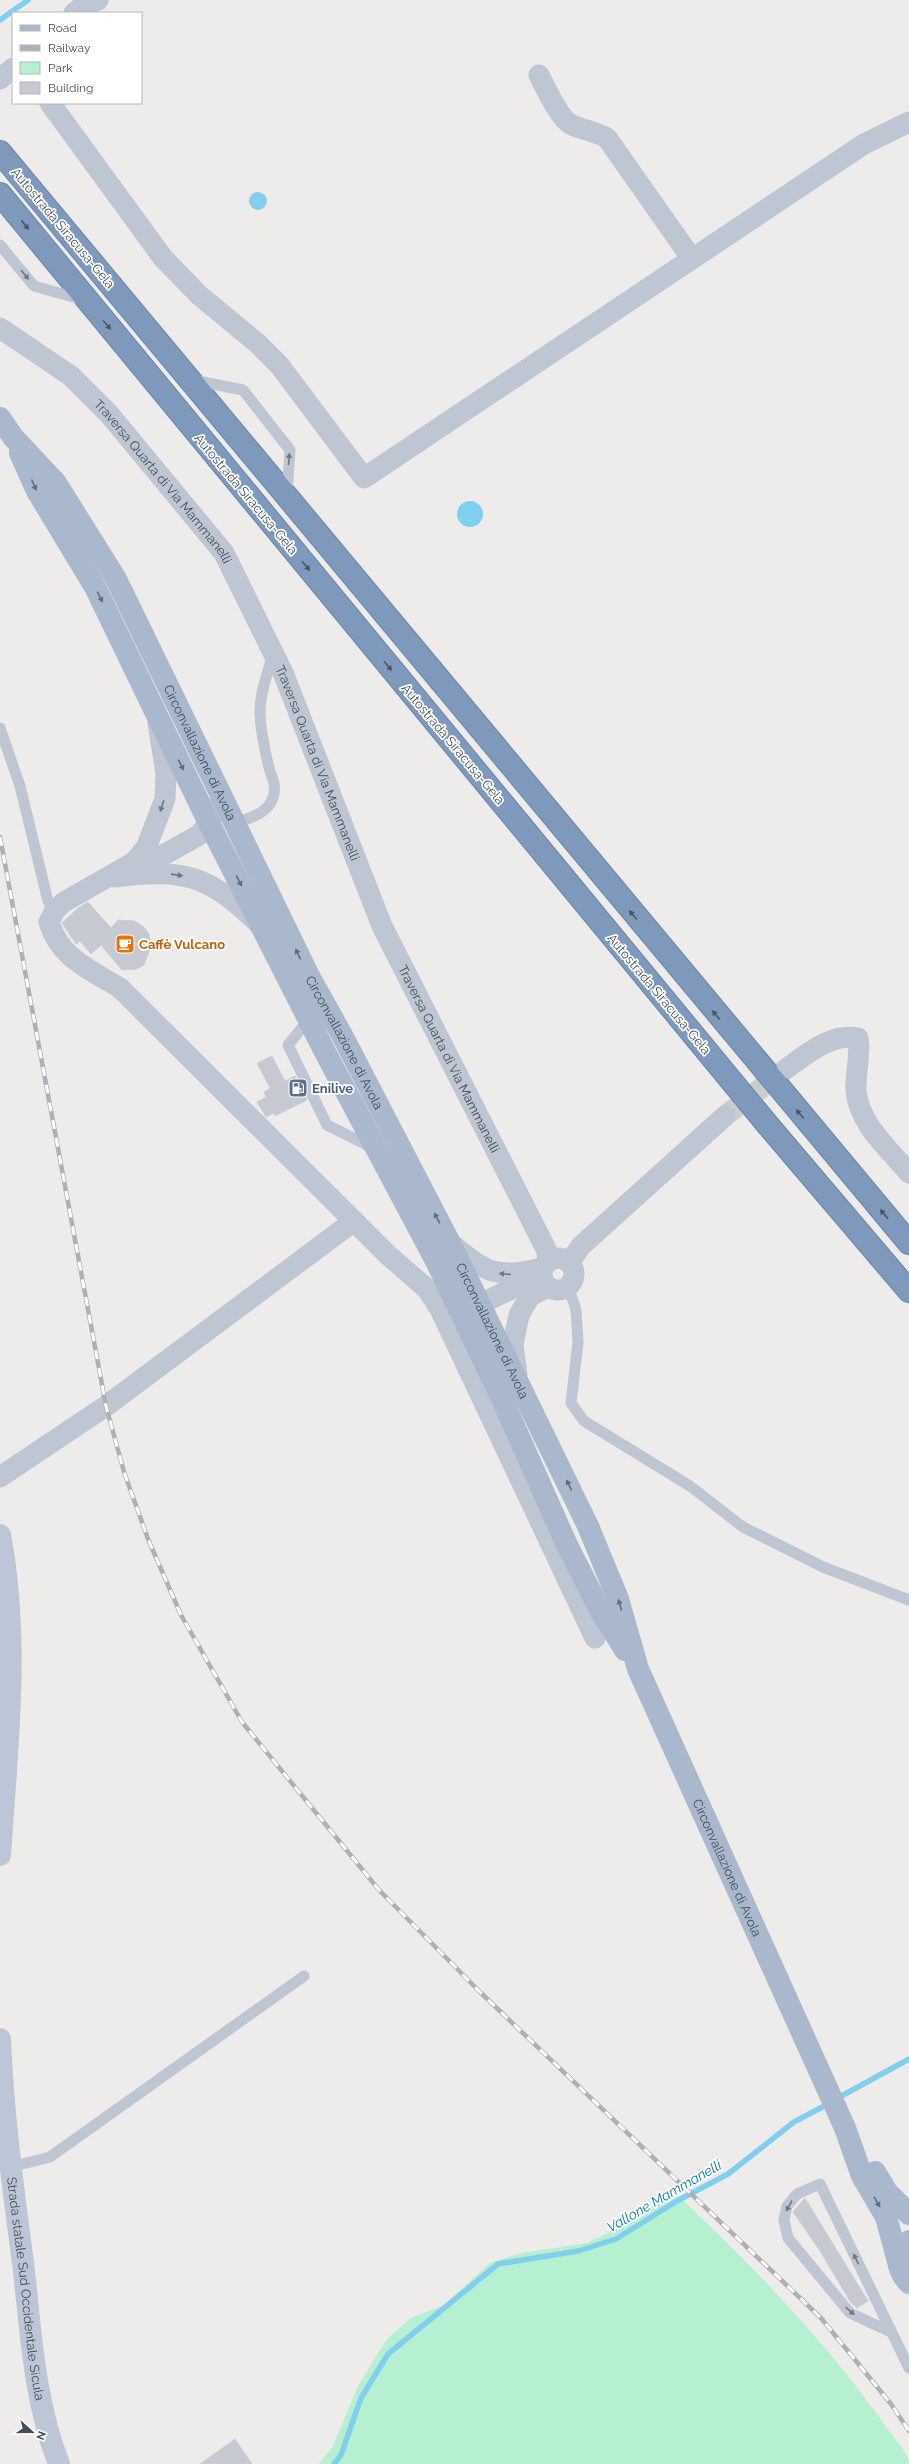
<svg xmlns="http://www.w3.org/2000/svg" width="909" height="2464" font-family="Raleway,sans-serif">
<rect width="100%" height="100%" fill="#eeebeb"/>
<path fill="#b5f0d0" d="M673 2191C751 2264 828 2343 889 2431 895 2439 909 2454 909 2464H319L333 2446 358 2386 387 2339 411 2318 444 2305 490 2263 521 2253 587 2243 629 2223Z"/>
<path fill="#80cfef" d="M249 201a9 9 0 1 1 18 0a9 9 0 1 1-18 0Z
M457 514a13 13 0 1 1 26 0a13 13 0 1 1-26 0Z"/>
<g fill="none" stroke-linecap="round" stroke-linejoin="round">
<path stroke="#80cfef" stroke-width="5.5" d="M0 20 28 0
M836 2099 909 2059
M334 2464 341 2455 361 2398 388 2354 498 2264 578 2251 616 2239 677 2201 728 2174 794 2122 828 2104"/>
</g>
<path fill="#c7c9d2" stroke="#ced0d7" d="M88 902 111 928 118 920 135 921 144 927 149 934 151 947 144 965 137 969 122 970 101 945 91 954 80 941 76 944 62 923 78 908Z
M272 1056 285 1081 295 1076 307 1100 275 1116 274 1113 266 1117 257 1102 266 1097 264 1092 270 1088 257 1063Z
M805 2198 868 2301 857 2308 851 2303 820 2251 793 2212Z
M235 2439 252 2464H200Z"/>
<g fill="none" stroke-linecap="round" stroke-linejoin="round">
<path stroke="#cccbce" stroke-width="21" stroke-dasharray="21 10" stroke-linecap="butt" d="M725 1116 786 1069"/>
<defs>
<path id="motorway" d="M0 152 909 1243
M0 194 767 1124 909 1291"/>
</defs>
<use href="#motorway" stroke="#6b84a9" stroke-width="24"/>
<path stroke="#bdc6d2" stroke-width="11" d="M0 245 34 286 84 300
M193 380 243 390 290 450 287 496
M0 728 20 786 48 901 55 910
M233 822C254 819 278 809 274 783 273 778 270 773 269 768 265 751 260 729 260 711 260 692 268 672 273 654
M309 1019 288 1045 327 1125 373 1148
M568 1286 576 1310 578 1342 571 1403 584 1421 690 1486 743 1527 823 1567 909 1600
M11 2167 50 2157 304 1976
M891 2332 850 2313 788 2238 784 2220 787 2206 797 2194 820 2184 909 2368"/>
<g stroke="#bdc6d2" stroke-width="21">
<path d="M74 13 83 6 98 0"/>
<path d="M539 75C545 87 560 120 572 125 584 130 594 131 607 138L692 259"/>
<path d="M0 79 13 68"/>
<path d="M50 103 163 258 199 295 257 343 280 366 364 478 864 144 909 122"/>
<path id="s1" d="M0 328 71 376 109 414 224 553 284 675 382 926 545 1247 550 1261"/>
<path d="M158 723 166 773 165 799 146 848 134 862 64 902 55 910 49 922C59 958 91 970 120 988L388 1255 427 1289 440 1309 595 1638"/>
<path d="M133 872 199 835 209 823 216 807"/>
<path d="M114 877C185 868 208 875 259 924"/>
<path d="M787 1068C807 1054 831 1033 858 1038 861 1056 855 1073 856 1091 859 1124 889 1149 909 1173"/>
<path d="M450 1243C487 1273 495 1279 543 1268"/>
<circle cx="558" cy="1274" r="16"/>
<path d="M569 1263 581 1246 725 1116"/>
<path d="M464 1312 540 1275"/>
<path d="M517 1375 513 1344 519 1315 530 1296 548 1287"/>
<path d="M0 1477 106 1406 354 1221"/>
</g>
<g stroke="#bcc6d6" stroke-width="22">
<path d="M0 1535C20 1641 7 1748 0 1855"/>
<path id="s2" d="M0 2039C3 2117 14 2194 24 2271 31 2336 35 2403 59 2464"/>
</g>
<g stroke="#a9b8cc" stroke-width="22">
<path id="s3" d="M0 418 13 437 56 483 116 579 309 976 343 1037 450 1243 588 1526 618 1599 638 1669 845 2128 862 2176 886 2217 899 2265"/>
<path d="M20 453 37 491 95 587 209 823 324 1050 436 1261 503 1401 567 1545 600 1610 625 1650"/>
<path d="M875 2172 887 2192 909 2214"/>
<path d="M909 2241C895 2253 896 2270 909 2283"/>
</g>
<use href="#motorway" stroke="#7f99bd" stroke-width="22"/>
<defs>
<path id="rail" d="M0 837 106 1406 124 1472 148 1539 181 1615 242 1722 379 1890 481 1993 821 2318 891 2404 909 2431"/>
</defs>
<use href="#rail" stroke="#adb0b6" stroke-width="4.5"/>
<use href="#rail" stroke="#fff" stroke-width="3" stroke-dasharray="9" stroke-linecap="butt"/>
</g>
<defs><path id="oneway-solid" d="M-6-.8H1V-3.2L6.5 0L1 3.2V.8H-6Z"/></defs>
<g fill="#495563">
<use href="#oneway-solid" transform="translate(25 225) rotate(51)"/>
<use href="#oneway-solid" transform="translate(107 325) rotate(50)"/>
<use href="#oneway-solid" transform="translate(306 566) rotate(50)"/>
<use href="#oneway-solid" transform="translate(388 666) rotate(50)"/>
<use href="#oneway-solid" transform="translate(633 915) rotate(-130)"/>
<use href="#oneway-solid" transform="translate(716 1015) rotate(-130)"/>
<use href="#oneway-solid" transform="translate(800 1114) rotate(-130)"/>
<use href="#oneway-solid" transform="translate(884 1214) rotate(-130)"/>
</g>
<g fill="#6e7783">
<use href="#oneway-solid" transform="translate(25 275) rotate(51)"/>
<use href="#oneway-solid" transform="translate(289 459) rotate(-86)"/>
<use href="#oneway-solid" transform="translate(162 806) rotate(108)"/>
<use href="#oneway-solid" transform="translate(177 875) rotate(8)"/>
<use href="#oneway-solid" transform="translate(505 1274) rotate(-176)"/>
<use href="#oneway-solid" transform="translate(789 2206) rotate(119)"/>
<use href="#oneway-solid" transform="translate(856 2259) rotate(-116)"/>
<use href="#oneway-solid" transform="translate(850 2311) rotate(41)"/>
</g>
<g fill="#626d7c">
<use href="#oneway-solid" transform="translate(34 485) rotate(66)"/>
<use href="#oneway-solid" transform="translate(100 597) rotate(64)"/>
<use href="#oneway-solid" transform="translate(181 765) rotate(64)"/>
<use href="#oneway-solid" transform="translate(239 881) rotate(63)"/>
<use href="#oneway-solid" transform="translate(298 954) rotate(-116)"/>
<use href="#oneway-solid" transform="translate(437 1218) rotate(-117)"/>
<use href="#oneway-solid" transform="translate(569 1485) rotate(-116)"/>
<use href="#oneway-solid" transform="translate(620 1605) rotate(-106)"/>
<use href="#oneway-solid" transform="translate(877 2202) rotate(60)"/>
</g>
<defs>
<symbol id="cafe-square" viewBox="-11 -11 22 22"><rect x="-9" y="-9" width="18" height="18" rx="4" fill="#e8710a" stroke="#fff"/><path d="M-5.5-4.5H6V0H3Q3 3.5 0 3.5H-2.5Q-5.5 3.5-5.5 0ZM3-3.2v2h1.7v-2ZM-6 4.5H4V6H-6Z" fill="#fff"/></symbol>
<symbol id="fuel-square" viewBox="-11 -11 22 22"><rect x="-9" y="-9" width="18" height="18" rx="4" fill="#5c6f8a" stroke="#fff"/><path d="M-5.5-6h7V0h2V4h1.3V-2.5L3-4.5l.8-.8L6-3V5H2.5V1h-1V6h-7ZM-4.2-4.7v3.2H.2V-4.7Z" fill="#fff"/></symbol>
</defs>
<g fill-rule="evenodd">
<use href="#cafe-square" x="114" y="933" width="22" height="22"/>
<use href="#fuel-square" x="287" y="1077" width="22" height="22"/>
</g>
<g text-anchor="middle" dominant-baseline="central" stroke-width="3.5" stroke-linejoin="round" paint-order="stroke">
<g font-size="13" fill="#434d59" stroke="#fff">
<text transform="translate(63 228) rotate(50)">Autostrada Siracusa-Gela</text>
<text stroke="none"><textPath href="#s1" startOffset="226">Traversa Quarta di Via Mammanelli</textPath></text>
<text transform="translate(246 494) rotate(50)">Autostrada Siracusa-Gela</text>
<text transform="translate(453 744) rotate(50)">Autostrada Siracusa-Gela</text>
<text stroke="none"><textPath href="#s3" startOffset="392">Circonvallazione di Avola</textPath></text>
<text stroke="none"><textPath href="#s1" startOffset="550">Traversa Quarta di Via Mammanelli</textPath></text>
<text transform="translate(659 994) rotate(50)">Autostrada Siracusa-Gela</text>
<text stroke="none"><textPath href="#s3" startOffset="716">Circonvallazione di Avola</textPath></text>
<text stroke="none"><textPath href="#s1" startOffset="874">Traversa Quarta di Via Mammanelli</textPath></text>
<text stroke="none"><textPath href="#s3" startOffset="1040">Circonvallazione di Avola</textPath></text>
<text stroke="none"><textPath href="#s3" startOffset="1627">Circonvallazione di Avola</textPath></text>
<text stroke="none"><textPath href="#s2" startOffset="251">Strada statale Sud Occidentale Sicula</textPath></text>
</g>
<g font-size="13" font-weight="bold" fill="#c56008" stroke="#fff" text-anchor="start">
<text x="139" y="944">Caffè Vulcano</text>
</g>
<g font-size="13" font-weight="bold" fill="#4e5e75" stroke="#fff" text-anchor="start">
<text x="312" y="1088">Enilive</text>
</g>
<g font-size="14" font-style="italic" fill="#057aa9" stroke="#fff">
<text transform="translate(664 2196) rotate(-30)">Vallone Mammanelli</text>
</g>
</g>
<rect x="12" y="12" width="130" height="92" fill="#ffffff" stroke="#b4b8bd"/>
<rect x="20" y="25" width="20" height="6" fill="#a9b8cc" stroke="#b4b8bd"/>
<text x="48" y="32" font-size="12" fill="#434d59">Road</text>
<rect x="20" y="45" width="20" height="6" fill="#adb0b6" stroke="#b4b8bd"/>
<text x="48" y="52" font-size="12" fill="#434d59">Railway</text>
<rect x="20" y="62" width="20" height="12" fill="#b5f0d0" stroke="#b4b8bd"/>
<text x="48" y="72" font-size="12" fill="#434d59">Park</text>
<rect x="20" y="82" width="20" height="12" fill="#c7c9d2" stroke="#b4b8bd"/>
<text x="48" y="92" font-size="12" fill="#434d59">Building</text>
<g transform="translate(32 2432) rotate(111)" stroke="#ffffff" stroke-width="3" paint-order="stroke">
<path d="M0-3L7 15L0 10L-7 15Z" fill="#434d59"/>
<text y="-6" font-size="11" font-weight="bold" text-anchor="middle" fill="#434d59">N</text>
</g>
</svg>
